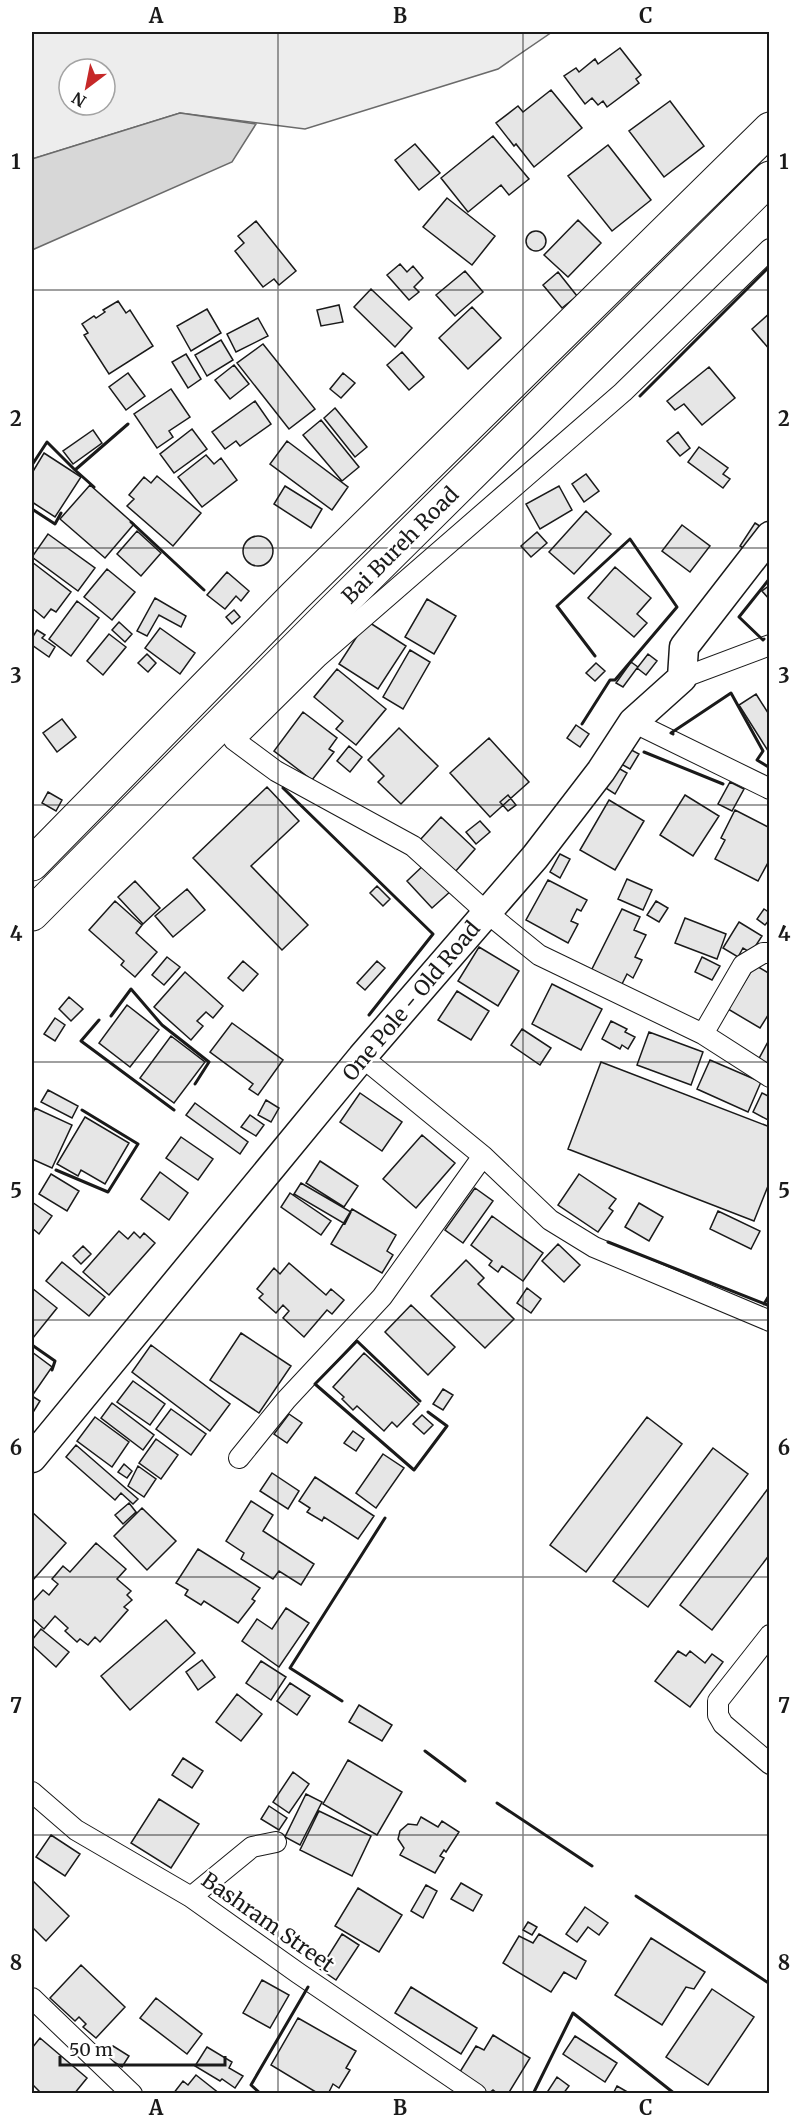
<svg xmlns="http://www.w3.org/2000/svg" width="801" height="2125" font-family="Merriweather,serif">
<rect width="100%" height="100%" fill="#fff"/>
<path fill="#ededed" stroke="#6a6a6a" stroke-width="1.5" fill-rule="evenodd" d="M32 32H552L498 69 305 129 180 113 32 159ZM69 69H105V105H69Z"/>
<path fill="#d7d7d7" stroke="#6a6a6a" stroke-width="1.5" d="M180 113 256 124 232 162 32 250V159Z"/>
<path fill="#e6e6e6" stroke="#1a1a1a" stroke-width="1.5" d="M620 48 641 75 636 79 639 83 607 107 603 101 598 105 592 98 585 104 564 76 576 68 579 72 595 59 598 64Z
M551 90 582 128 534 167 516 144 514 146 496 123 518 106 523 112Z
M670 101 704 146 664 177 629 131Z
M493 136 529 179 509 195 501 185 468 212 441 178Z
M415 144 440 173 419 190 395 160Z
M608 145 651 200 612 231 568 176Z
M447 198 495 236 472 265 423 227Z
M578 220 601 243 568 277 544 255Z
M256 221 296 271 279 285 274 279 263 287 235 251 244 243 238 236Z
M526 241a10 10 0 1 1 20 0a10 10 0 1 1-20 0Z
M400 264 407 272 413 266 423 278 414 287 419 292 409 300 387 275Z
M465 271 483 292 455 316 436 295Z
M558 272 577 296 562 308 543 285Z
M371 289 412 328 395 347 354 307Z
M118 301 126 313 130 310 153 346 109 374 84 335 88 333 82 324 94 316 96 318 105 312 103 310Z
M339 305 343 322 321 326 317 310Z
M472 307 501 338 468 369 439 338Z
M207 309 221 333 191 351 177 326Z
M770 313V350L752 329Z
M258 318 268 336 236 352 227 334Z
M221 340 233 360 207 376 195 355Z
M263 344 315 409 289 429 237 363Z
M402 352 424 377 409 390 387 365Z
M186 354 201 379 188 388 172 362Z
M234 365 249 384 230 399 215 380Z
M709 367 735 398 702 425 684 404 675 410 667 401Z
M128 373 145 396 126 410 109 387Z
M343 373 355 383 341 398 330 389Z
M171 389 190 417 169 431 173 437 157 448 134 414Z
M255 401 271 424 240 446 236 441 225 449 212 432Z
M335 408 367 447 355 457 324 418Z
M321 420 359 467 342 481 303 435Z
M192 429 207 449 174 473 160 454Z
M93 430 102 443 73 464 63 451Z
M678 432 690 448 680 456 667 441Z
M287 441 348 487 332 510 270 464Z
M699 447 728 468 723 474 730 479 723 488 688 462Z
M44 453 81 477 55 517 32 502V473Z
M206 455 214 464 221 458 237 480 202 507 178 477Z
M586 474 599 491 584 502 572 484Z
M157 476 201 513 173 546 127 506 134 499 129 495 144 477 151 483Z
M90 485 134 524 105 558 60 519Z
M285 486 322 509 311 528 274 504Z
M559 486 572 510 540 529 526 504Z
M586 511 611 534 574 574 549 552Z
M755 523 763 528 748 551 740 546Z
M682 525 710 546 690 572 662 551Z
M137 531 161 553 141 576 117 554Z
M537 532 547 543 531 557 521 546Z
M48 534 95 568 78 591 32 557Z
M243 551a15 15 0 1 1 30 0a15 15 0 1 1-30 0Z
M32 562 71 592 56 612 51 609 44 618 32 608Z
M615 567 651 598 637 614 647 623 634 637 588 598Z
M107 569 135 592 112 620 84 597Z
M227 572 249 591 241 601 236 596 225 609 207 595Z
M770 585V600L762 591Z
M155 598 186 616 181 627 159 615 147 636 137 631Z
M427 599 456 616 434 654 405 637Z
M77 601 99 618 71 656 49 639Z
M234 610 240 617 232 624 226 617Z
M367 621 406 646 378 689 339 664Z
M119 622 132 634 125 642 112 630Z
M160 628 195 653 180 674 145 648Z
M37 630 45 635 42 638 55 647 49 657 32 645V638Z
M109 634 126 647 103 675 87 661Z
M410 650 430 662 403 709 383 697Z
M147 654 156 663 148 672 138 663Z
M648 654 657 661 646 675 637 668 623 687 616 683 631 662 638 667Z
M596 663 605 671 595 681 586 673Z
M337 669 386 709 356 745 336 729 343 721 314 697Z
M756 694 770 716V754L739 705Z
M303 712 337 738 329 749 334 752 312 780 274 751Z
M62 719 76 737 57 752 43 733Z
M576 725 589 734 580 747 567 738Z
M399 728 438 766 401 804 378 782 384 776 368 760Z
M489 738 529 782 490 817 450 773Z
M349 746 362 757 350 772 337 761Z
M624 746 639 754 630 769 616 761Z
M613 765 627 773 615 794 601 785Z
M730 782 744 789 732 811 718 804Z
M267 787 299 821 251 866 308 925 282 950 193 858Z
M48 792 62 800 56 811 42 803Z
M508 795 516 805 508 811 500 802Z
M685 795 719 816 693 856 660 835Z
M609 800 644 821 615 870 580 850Z
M735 810 770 828V859L758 881 715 859 725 840 721 838Z
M441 817 475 849 455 872 420 840Z
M480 821 490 832 476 844 466 832Z
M560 854 570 859 560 878 550 872Z
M427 862 452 890 432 908 407 881Z
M627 879 652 890 643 910 618 899Z
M548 880 587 900 581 911 577 909 571 921 578 924 568 943 526 920Z
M135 881 160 908 143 924 118 897Z
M377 886 390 899 383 906 370 893Z
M187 889 205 910 173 937 155 916Z
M115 901 142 925 136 933 157 952 135 977 121 965 124 961 89 930Z
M656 901 668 908 659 922 647 915Z
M622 909 640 917 634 930 646 935 635 957 642 960 633 978 627 974 621 986 591 971Z
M764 909 770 913V919L765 925 757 919Z
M685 918 726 934 717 959 675 943Z
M739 922 762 936 751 953 743 948 738 957 723 948Z
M479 947 519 971 498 1006 458 981Z
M167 957 180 967 164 985 152 975Z
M702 957 720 966 712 980 695 972Z
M243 961 258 974 243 991 228 978Z
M377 961 385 968 365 990 357 983Z
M755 965 770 974V1012L760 1028 728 1009Z
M185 972 223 1006 213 1018 206 1012 197 1021 203 1026 191 1040 154 1007Z
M552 984 602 1009 581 1050 532 1024Z
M457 991 489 1011 471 1040 438 1020Z
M69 997 83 1009 71 1021 59 1009Z
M127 1005 159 1030 130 1067 99 1043Z
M55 1018 65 1025 55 1041 44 1034Z
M611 1021 627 1029 625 1032 635 1037 628 1049 622 1045 620 1049 602 1039Z
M232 1023 283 1060 258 1095 249 1089 253 1084 210 1052Z
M522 1029 551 1048 540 1065 511 1045Z
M649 1032 703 1052 691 1085 637 1065Z
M171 1036 205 1062 174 1103 140 1078Z
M770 1038V1071L756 1064Z
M710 1060 761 1082 748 1112 697 1089Z
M601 1062 770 1127V1181L754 1221 568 1149Z
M48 1090 78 1106 72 1118 41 1102Z
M360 1093 402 1122 382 1151 340 1122Z
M762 1093 770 1097V1121L753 1112Z
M266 1100 279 1108 271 1122 258 1115Z
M195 1103 248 1142 240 1154 186 1115Z
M35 1108 72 1125 52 1168 32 1159V1115Z
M250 1115 264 1125 256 1136 241 1127Z
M85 1117 129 1143 105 1184 81 1170 78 1176 57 1164Z
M422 1135 455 1163 416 1208 383 1179Z
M181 1137 213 1159 198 1180 166 1158Z
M320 1161 358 1186 344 1207 306 1183Z
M160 1172 188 1193 169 1220 141 1199Z
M51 1174 79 1191 67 1211 39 1194Z
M579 1174 616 1199 609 1208 613 1211 598 1232 558 1205Z
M301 1183 351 1212 345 1224 294 1194Z
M475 1188 493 1201 463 1243 445 1230Z
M290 1193 331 1221 321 1235 281 1207Z
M32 1202 52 1216 39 1234 32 1228Z
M639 1203 663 1217 649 1241 625 1227Z
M352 1209 396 1235 387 1251 393 1255 382 1273 331 1244Z
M718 1211 760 1231 751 1249 710 1229Z
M492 1216 543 1253 523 1281 502 1266 498 1272 489 1265 492 1261 471 1245Z
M119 1231 128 1239 134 1232 140 1238 144 1233 155 1243 109 1295 83 1272Z
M558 1244 580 1265 564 1282 542 1261Z
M83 1246 91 1254 81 1264 73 1256Z
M466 1260 484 1278 478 1284 514 1319 485 1348 431 1296Z
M62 1262 105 1297 89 1316 46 1281Z
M289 1263 326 1295 331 1289 344 1300 332 1314 327 1310 304 1337 283 1318 289 1311 283 1305 276 1313 259 1298 263 1294 257 1289 274 1268 280 1274Z
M32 1288 57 1308 33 1338 32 1337Z
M527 1288 541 1299 531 1313 517 1303Z
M411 1305 455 1347 428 1375 385 1332Z
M241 1333 291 1366 259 1413 210 1380Z
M151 1345 230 1404 210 1431 132 1372Z
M32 1352 52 1367 34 1393 32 1391Z
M364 1353 419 1404 397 1427 392 1422 384 1431 357 1406 353 1410 342 1399 344 1397 333 1387Z
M133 1381 165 1404 150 1425 117 1402Z
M443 1389 453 1395 443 1410 433 1404Z
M32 1396 40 1401 32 1414Z
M112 1403 154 1435 143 1450 101 1418Z
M171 1409 206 1434 191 1455 156 1429Z
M289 1414 302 1423 287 1443 274 1434Z
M422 1415 433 1425 424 1434 413 1424Z
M95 1417 129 1442 112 1467 77 1441Z
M647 1417 682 1444 586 1572 550 1545Z
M353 1431 364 1439 356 1451 344 1443Z
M156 1439 178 1455 161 1479 139 1463Z
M76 1445 138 1499 133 1504 121 1493 115 1500 66 1457Z
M713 1448 748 1474 648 1607 613 1581Z
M383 1454 404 1468 376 1508 356 1493Z
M124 1464 132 1471 127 1478 118 1472Z
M138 1466 156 1479 144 1497 128 1486Z
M272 1473 299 1491 288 1509 260 1491Z
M315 1477 374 1516 358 1539 324 1517 322 1521 307 1512 310 1508 299 1501Z
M770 1486V1554L712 1630 680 1605Z
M251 1501 273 1515 263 1531 314 1564 301 1585 279 1571 273 1579 241 1559 244 1553 226 1541Z
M129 1503 136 1512 123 1524 115 1515Z
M142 1508 176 1541 147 1570 114 1536Z
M32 1512 66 1543 32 1581Z
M96 1543 126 1569 117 1579 131 1591 127 1595 132 1600 124 1607 128 1610 100 1642 95 1637 88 1645 80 1639 77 1642 65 1631 68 1628 55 1616 44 1629 32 1618V1602L43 1590 49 1595 58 1584 52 1579 63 1566 70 1572Z
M198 1549 260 1588 252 1599 255 1601 238 1623 204 1601 201 1605 185 1595 188 1590 176 1583Z
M286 1608 309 1623 279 1667 242 1641 257 1619 272 1629Z
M166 1620 195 1653 130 1710 101 1676Z
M41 1629 69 1652 56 1667 32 1645V1640Z
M678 1651 686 1656 690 1651 705 1663 712 1654 723 1662 690 1707 655 1681Z
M202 1660 215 1677 198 1690 186 1672Z
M261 1661 286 1677 271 1700 246 1683Z
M290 1683 310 1696 297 1715 277 1701Z
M237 1694 262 1714 241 1741 216 1722Z
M359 1705 392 1725 382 1741 349 1722Z
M183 1758 203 1771 192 1788 172 1775Z
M348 1760 402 1792 377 1835 323 1804Z
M293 1772 309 1784 289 1813 273 1802Z
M306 1794 322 1802 300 1845 285 1837Z
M159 1799 199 1824 171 1868 131 1843Z
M269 1806 287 1818 279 1830 261 1819Z
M319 1811 371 1836 352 1876 300 1850Z
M421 1817 438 1827 442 1821 459 1832 446 1852 444 1850 440 1856 444 1858 435 1873 400 1855 404 1848 398 1839 400 1831 408 1824 417 1825Z
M51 1835 80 1854 65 1876 36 1857Z
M32 1880 69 1916 46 1941 32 1927Z
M461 1883 482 1895 473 1911 451 1899Z
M426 1885 437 1891 423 1918 411 1911Z
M358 1888 402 1915 379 1952 335 1926Z
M585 1907 608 1923 599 1935 588 1927 577 1942 566 1934Z
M528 1922 537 1927 532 1935 523 1930Z
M342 1934 359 1945 336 1980 320 1969Z
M539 1934 586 1961 576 1979 564 1972 551 1992 503 1963 519 1936 533 1943Z
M651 1938 705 1972 694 1989 686 1987 662 2025 615 1995Z
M81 1965 125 2007 96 2038 83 2027 86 2024 79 2017 75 2021 50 1998Z
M262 1980 289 1995 270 2028 243 2013Z
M411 1987 477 2028 461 2054 395 2013Z
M712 1989 754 2017 708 2085 666 2057Z
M156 1998 202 2034 187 2054 140 2018Z
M298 2018 356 2051 346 2068 350 2070 339 2088 333 2084 328 2094H319L271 2065Z
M493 2035 530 2058 508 2094H498L493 2090 488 2094 458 2075 476 2046 484 2050Z
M575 2036 617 2063 605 2082 563 2054Z
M40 2038 87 2078 74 2094H42L32 2084V2048Z
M113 2046 129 2056 122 2067 106 2057Z
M207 2047 232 2062 229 2068 243 2076 235 2088 222 2079 220 2081 195 2066Z
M196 2075 220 2094H173L183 2081 188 2085Z
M557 2077 569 2086 563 2094H546Z
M617 2086 631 2094H613Z"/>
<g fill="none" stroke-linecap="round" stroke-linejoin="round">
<defs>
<path id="street" d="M770 249 623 392 318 657 234 740 276 771 413 846 486 912 539 955 703 1034 770 1077
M682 678 770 645
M633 722 770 789
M703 1034 743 965 763 953H770
M362 1057 483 1156 550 1220 594 1247 770 1321
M239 1458 286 1400 382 1297 483 1156
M770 1635 718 1701V1715L723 1724 770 1764
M32 1792 76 1830 191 1897 298 1973 476 2094
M191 1897 252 1847 276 1842
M32 1998 132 2094"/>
<path id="secondary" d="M32 1458 362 1057 535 857 601 771 633 722 682 678 684 647 770 536"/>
<path id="highway" d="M32 864 295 596 770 129
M32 914 330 614 770 178"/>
</defs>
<use href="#street" stroke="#1a1a1a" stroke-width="22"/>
<use href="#secondary" stroke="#1a1a1a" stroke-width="31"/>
<use href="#highway" stroke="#1a1a1a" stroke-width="35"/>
<use href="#street" stroke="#fff" stroke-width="20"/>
<use href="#secondary" stroke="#fff" stroke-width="28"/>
<use href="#highway" stroke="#fff" stroke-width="33"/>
<path stroke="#1a1a1a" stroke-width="3" d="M640 396 770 266
M32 465 47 442 75 470
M94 487 75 470 128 424
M32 509 55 524 61 513
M131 522 204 590
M764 639 763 640 739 617 770 578
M582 724 610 680H615L677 607 630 539 557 606 595 656
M673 734 671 733 731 693 763 751 757 760 770 768
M644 752 723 784
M283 788 433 934 369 1015
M111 1016 131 989 162 1025 209 1062 195 1084
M99 1020 81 1041 174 1110
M56 1170 108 1192 138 1144 82 1110
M608 1242 770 1306
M764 1304 770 1294
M32 1345 55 1361 52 1370
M420 1401 357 1341 315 1384 414 1470 447 1426 428 1412
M342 1701 290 1668 385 1518
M425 1751 465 1781
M497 1803 592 1866
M636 1896 770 1984
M261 2094 251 2085 308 1987
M533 2094 573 2013 675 2094"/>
</g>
<path fill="none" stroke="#1a1a1a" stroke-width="1.5" stroke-opacity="0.55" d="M278 32V2094M523 32V2094M32 290H770M32 548H770M32 805H770M32 1062H770M32 1320H770M32 1577H770M32 1835H770"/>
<g text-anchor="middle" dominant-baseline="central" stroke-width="4.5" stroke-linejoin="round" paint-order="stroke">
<g font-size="21" fill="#1a1a1a" stroke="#fff">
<text transform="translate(400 545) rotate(-45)">Bai Bureh Road</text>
<text transform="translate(411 1001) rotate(-50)">One Pole - Old Road</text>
<text transform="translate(268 1922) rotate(35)">Bashram Street</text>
</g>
</g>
<rect width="801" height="2125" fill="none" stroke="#ffffff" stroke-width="66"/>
<g transform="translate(87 87) rotate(212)"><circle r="28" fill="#ffffff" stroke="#a3a3a3" stroke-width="1.5"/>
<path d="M0-4.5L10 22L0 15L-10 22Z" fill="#c62828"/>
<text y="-9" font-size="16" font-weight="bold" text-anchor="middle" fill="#1a1a1a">N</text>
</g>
<path d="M60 2056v9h165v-9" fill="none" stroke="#1a1a1a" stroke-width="3"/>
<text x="69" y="2056" font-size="18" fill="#1a1a1a" stroke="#ffffff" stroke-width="4.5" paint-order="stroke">50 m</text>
<rect x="33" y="33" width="735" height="2059" fill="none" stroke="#1a1a1a" stroke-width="2"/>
<g font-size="20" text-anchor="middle" font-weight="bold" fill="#1a1a1a">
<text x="156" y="23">A</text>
<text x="400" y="23">B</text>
<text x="646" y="23">C</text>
<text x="16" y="169">1</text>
<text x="784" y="169">1</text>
<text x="16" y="426">2</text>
<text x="784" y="426">2</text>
<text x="16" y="683">3</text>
<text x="784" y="683">3</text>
<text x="16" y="941">4</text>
<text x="784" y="941">4</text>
<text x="16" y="1198">5</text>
<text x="784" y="1198">5</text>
<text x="16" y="1455">6</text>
<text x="784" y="1455">6</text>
<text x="16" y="1713">7</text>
<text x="784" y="1713">7</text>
<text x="16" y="1970">8</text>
<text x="784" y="1970">8</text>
<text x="156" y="2115">A</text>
<text x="400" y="2115">B</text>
<text x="646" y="2115">C</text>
</g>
</svg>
